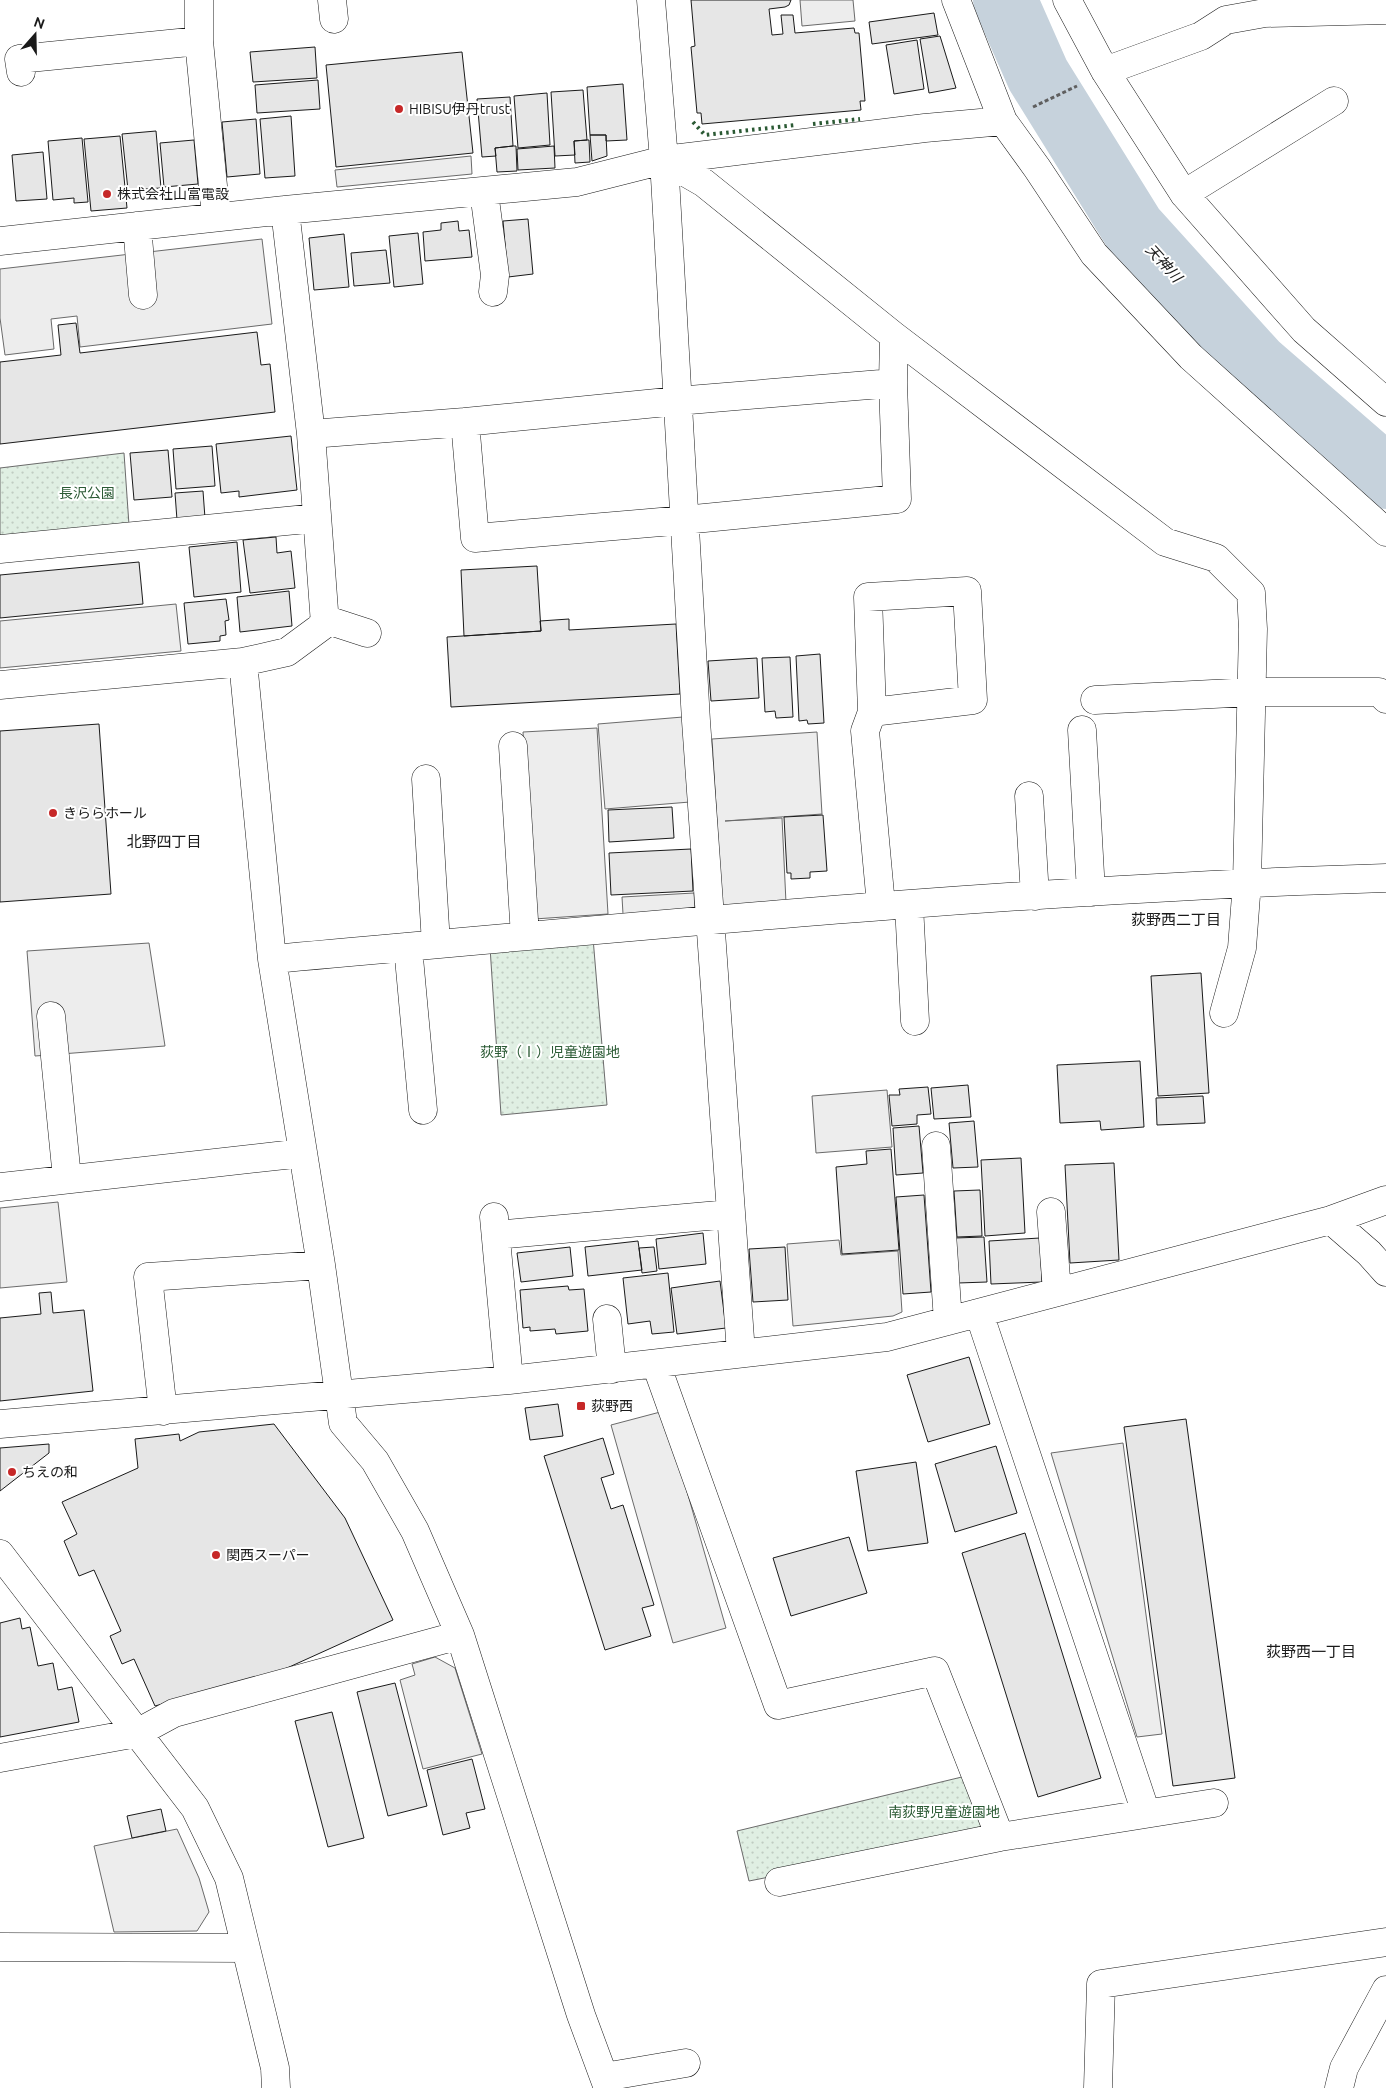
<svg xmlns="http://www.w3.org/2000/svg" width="1386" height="2088" font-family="Ubuntu,'Noto Sans JP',sans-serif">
<defs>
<pattern id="park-dots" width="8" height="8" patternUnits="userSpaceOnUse" patternTransform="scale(1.25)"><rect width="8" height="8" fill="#e0efe3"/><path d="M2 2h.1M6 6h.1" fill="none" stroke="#c0ccc2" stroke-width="1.8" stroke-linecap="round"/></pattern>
</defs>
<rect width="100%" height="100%" fill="#fff"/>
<path fill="url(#park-dots)" stroke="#6a6a6a" d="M124 453 129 525 0 537V468Z
M593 938 607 1105 501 1115 490 947Z
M966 1776 988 1834 749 1881 737 1831Z"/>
<path fill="#ededed" stroke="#6a6a6a" d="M800 0H853L855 21 802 26Z
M471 156 472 174 337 187 335 170Z
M262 239 272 324 80 347 77 316 51 319 54 349 5 355 0 318V269Z
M176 604 181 651 0 668V621Z
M683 717 690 802 605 809 598 724Z
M597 728 608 914 534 919 523 732Z
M817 732 822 814 725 821 782 818 786 903 722 907 712 739Z
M694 893 695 910 623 914 622 897Z
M149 943 165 1046 35 1056 27 951Z
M887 1090 892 1147 816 1153 812 1096Z
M58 1202 67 1282 0 1288V1208Z
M839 1240 841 1255 898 1251 902 1312 893 1316 793 1326 787 1244Z
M664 1411 726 1628 673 1643 611 1425Z
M1123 1443 1162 1734 1137 1737 1051 1453Z
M435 1657 455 1668 482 1754 423 1769 400 1680 415 1675 412 1664Z
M177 1829 199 1878 209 1912 197 1931 114 1932 94 1846Z"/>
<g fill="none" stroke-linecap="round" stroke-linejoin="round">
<path stroke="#c6d2dc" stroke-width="64" d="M1005 0 1038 75 1133 228 1257 365 1386 477"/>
</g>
<path fill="#e6e6e6" stroke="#1a1a1a" d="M691 0H791L789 5 785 7 769 9 772 35 783 34 781 15H793L795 33 854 28 855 33H859L865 101H860L861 110 702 124 701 113H697L691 47 695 46Z
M934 13 938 35 872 44 869 22Z
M940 36 956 88 929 93 920 39Z
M917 40 924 89 894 94 886 45Z
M315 47 317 78 253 82 250 52Z
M462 52 473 153 336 167 326 65Z
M318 80 320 109 257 113 255 85Z
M623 84 627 140 606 141V135H590L587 87Z
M583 90 587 140 574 141 575 155 555 156 551 92Z
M547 93 550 145 518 148 514 96Z
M510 97 513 146 495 148 496 156 482 157 477 99Z
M291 116 295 176 265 178 260 119Z
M256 119 260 174 227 177 222 122Z
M156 131 161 188 128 190 122 134Z
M590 135H606L607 156 592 161Z
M120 136 127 208 91 211 84 139Z
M82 138 88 202 74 203V198L53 200 48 141Z
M194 140 198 184 164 187 160 143Z
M587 140H589L590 162 575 163 574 141Z
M513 146H516L517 171 497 172 495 148Z
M554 146 555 168 518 170 517 149Z
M43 152 47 199 16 201 12 155Z
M528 219 533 274 508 277 503 221Z
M458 221 459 231 469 230 472 257 425 261 423 232 441 230V223Z
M418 233 423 284 394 287 389 236Z
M344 234 349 287 314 290 309 238Z
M386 250 390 283 354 286 351 253Z
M76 323 80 353 257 332 261 365 270 364 275 412 0 444V362L61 355 58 325Z
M291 436 297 490 239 497V491L221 493 216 444Z
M212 446 215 486 176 489 173 449Z
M168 450 172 497 134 500 130 453Z
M203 491 205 518 177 520 175 493Z
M276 537 277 553 291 551 295 588 250 593 243 540Z
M237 542 241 592 194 597 189 547Z
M139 562 143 604 0 618V575Z
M537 566 541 631 464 636 461 570Z
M289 591 292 626 240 632 237 597Z
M226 599 229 620 225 621 226 635 220 636V641L188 644 184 603Z
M569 619V630L676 624 680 694 451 707 447 637 541 631 540 621Z
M820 654 824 723 808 724 807 720 799 721 796 656Z
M790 657 793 717 776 718 775 711 765 712 762 658Z
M757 658 759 698 711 701 708 661Z
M99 724 111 894 0 902V731Z
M672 807 674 838 609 842 608 810Z
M823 815 827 871 810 872V878L791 879V873H787L784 817Z
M691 849 693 891 611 895 609 853Z
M1201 973 1209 1093 1158 1096 1151 976Z
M1140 1061 1144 1127 1101 1130 1100 1121 1060 1123 1057 1065Z
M968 1085 971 1117 934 1119 931 1088Z
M928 1087 931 1114 917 1115V1124L892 1126 889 1095H900L899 1089Z
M1203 1096 1205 1123 1157 1125 1156 1098Z
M974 1121 978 1167 953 1168 949 1123Z
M919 1126 923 1173 896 1175 893 1128Z
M891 1149 899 1250 842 1254 836 1167 867 1164 866 1151Z
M1021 1158 1025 1233 985 1236 981 1160Z
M1114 1163 1119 1260 1070 1263 1065 1165Z
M980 1190 982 1236 957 1237 954 1191Z
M924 1195 931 1292 903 1294 896 1197Z
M703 1233 706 1264 659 1269 656 1239Z
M984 1237 987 1282 958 1283 955 1238Z
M1040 1238 1042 1282 991 1284 989 1241Z
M638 1241 642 1270 588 1276 585 1247Z
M570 1247 573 1276 521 1282 517 1253Z
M654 1247 657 1271 642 1273 639 1248Z
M785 1247 788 1300 753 1302 749 1249Z
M668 1273 674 1332 652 1334 650 1321 628 1324 623 1278Z
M720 1281 726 1328 677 1334 671 1288Z
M568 1286 569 1290 584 1289 588 1331 556 1334 555 1329 530 1331V1327L523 1328 520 1290Z
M51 1292 53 1313 84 1310 93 1391 0 1401V1318L41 1314 39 1293Z
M969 1357 990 1424 928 1442 907 1375Z
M558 1404 563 1436 530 1440 525 1408Z
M1186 1419 1235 1778 1173 1786 1124 1427Z
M274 1424 345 1518 393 1620 276 1673 155 1706 134 1659 122 1664 110 1636 121 1631 94 1570 79 1576 64 1541 77 1534 62 1502 138 1468 135 1439 179 1434 180 1441 199 1432Z
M603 1438 614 1474 601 1478 611 1509 623 1505 654 1605 642 1608 651 1636 605 1650 544 1456Z
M49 1444V1453L0 1491V1448Z
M996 1446 1017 1513 955 1532 935 1464Z
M916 1462 928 1543 868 1551 856 1471Z
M1025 1533 1101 1778 1038 1797 962 1553Z
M849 1537 867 1593 791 1616 773 1558Z
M20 1618 22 1629 30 1627 38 1666 53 1663 58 1690 72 1687 79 1722 0 1737V1623Z
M395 1683 427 1806 388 1816 357 1692Z
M332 1712 364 1838 328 1847 295 1721Z
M472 1759 485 1809 466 1813 470 1828 443 1835 427 1770Z
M161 1809 166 1831 132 1838 127 1816Z"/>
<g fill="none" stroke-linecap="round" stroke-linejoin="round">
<defs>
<path id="minor" d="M199 0V41L216 217
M332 0 334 19
M956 0 1003 121 1037 168 1094 254 1191 357 1386 532
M1067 0 1105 71 1184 194 1304 330 1386 402
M1105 71 1201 36 1226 20 1265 13 1386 10
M21 72 19 59 199 41
M664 160 696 721 741 1353
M484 192 495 275 493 292
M1184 194 1334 101
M137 226 143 295
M0 241 285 210 577 182 664 160 925 128 1003 121
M894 336 1165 542 1216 558 1251 593 1253 629 1247 882 1242 948 1224 1013
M465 422 677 401 893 383 894 336 704 183 664 160 651 0
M311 434 465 422 475 538 684 520 897 499 893 383
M0 549 317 518
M324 619 367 633
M243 662 272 959C643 926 1014 889 1386 878
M0 685 243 662 287 652 325 624 311 434 285 210
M1095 700 1252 692H1379L1386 699
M872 712 973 700 967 591 868 597 872 712 865 731 881 905
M1082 730 1091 892
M513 746 525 936
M426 779 436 944
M1029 796 1035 896
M909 905 915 1021
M408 947 423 1110
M272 959 321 1265 343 1423 375 1461 415 1531 460 1635
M51 1016 67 1178
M936 1146 948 1321
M0 1187 303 1153
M1051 1212 1057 1292
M494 1217 509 1380
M1331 1220 1369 1253 1386 1272
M496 1235 730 1214
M979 1313 1146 1813
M607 1319 612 1369
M656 1364 778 1705 935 1671 1000 1837 1214 1803
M163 1411 148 1277 321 1265
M0 1424 509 1380 887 1337 1331 1220 1386 1200
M0 1554 195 1808 229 1878 275 2068 276 2088
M0 1758 137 1733 174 1713 460 1635 581 2015 608 2088
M779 1882 1000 1837
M0 1947 246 1948
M604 2077 686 2063
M1098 2088 1101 1984 1386 1942
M1339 2088 1344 2068 1386 1990"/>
</defs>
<use href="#minor" stroke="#1a1a1a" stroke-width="29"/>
<path stroke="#5f5f5f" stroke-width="3" stroke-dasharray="4 2.5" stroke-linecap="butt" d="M1033 107 1077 86"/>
<use href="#minor" stroke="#fff" stroke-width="28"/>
<path stroke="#2b5a34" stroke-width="4" stroke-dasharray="2.5 4" stroke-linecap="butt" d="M693 122 705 135 796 125
M813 124 860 119"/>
</g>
<g fill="#c62828" stroke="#fff" stroke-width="2">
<circle cx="399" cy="109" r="5"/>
<circle cx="107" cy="194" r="5"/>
<circle cx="53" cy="813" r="5"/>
<rect x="576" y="1401" width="10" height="10" rx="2.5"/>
<circle cx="12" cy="1472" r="5"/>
<circle cx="216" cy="1555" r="5"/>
</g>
<g text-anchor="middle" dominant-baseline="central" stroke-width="4" stroke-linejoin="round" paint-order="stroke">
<g font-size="14" fill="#1a1a1a" stroke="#fff" text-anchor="start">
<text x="409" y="109">HIBISU伊丹trust</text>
<text x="117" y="194">株式会社山富電設</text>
<text x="63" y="813">きららホール</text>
<text x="591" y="1406">荻野西</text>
<text x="22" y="1472">ちえの和</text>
<text x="226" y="1555">関西スーパー</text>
</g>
<g font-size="14" fill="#2b5a34" stroke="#fff">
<text x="87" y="493">長沢公園</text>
<text x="550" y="1052">荻野（Ⅰ）児童遊園地</text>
<text x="944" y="1812">南荻野児童遊園地</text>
</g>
<g font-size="15" font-style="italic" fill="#1a1a1a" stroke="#fff">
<text transform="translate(1164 263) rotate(48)">天神川</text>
</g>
<g font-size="15" fill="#1a1a1a" stroke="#fff">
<text x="164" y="841">北野四丁目</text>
<text x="1176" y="919">荻野西二丁目</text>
<text x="1311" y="1651">荻野西一丁目</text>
</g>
</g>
<g transform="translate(35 35) rotate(20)" stroke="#ffffff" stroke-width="4" paint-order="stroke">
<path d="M0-4L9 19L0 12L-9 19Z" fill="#1a1a1a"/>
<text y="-8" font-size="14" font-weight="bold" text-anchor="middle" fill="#1a1a1a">N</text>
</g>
</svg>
